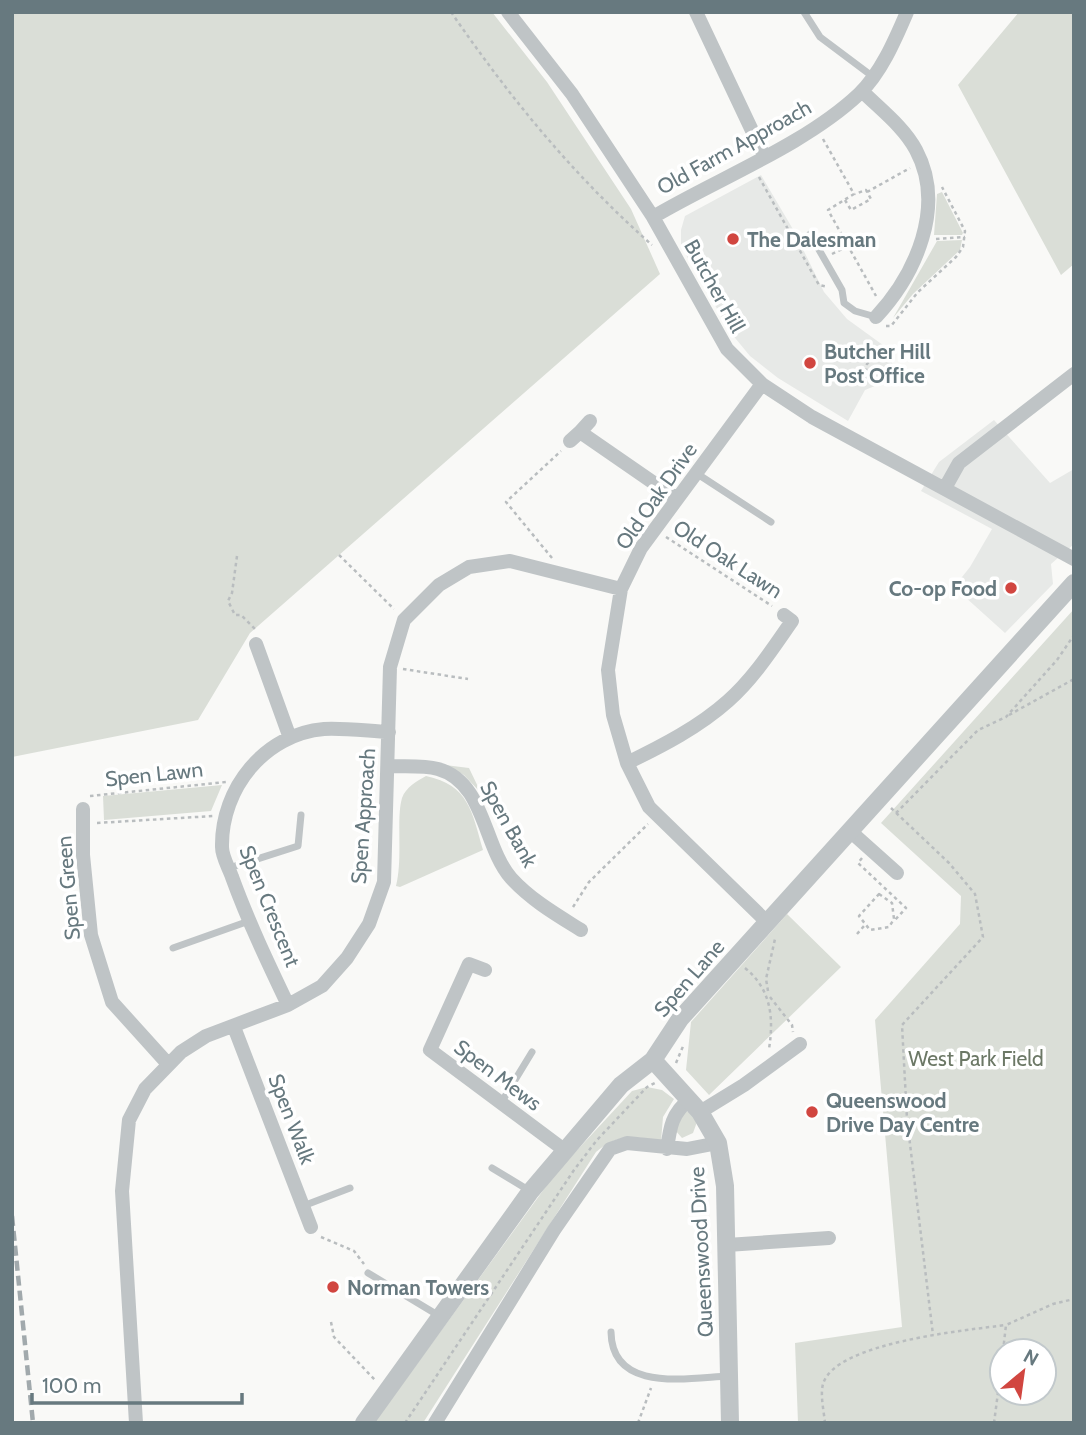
<svg xmlns="http://www.w3.org/2000/svg" width="1086" height="1435" font-family="Cabin,sans-serif">
<rect width="100%" height="100%" fill="#f9f9f7"/>
<path fill="#e7e9e7" d="M761 175 794 231 824 292 847 319 887 348 897 377 865 390 848 421 778 378 750 356 731 333 681 246V230L685 216Z
M994 420 1050 483 1074 469V544L1051 564 1053 584 1005 633 954 587 970 567 992 529 921 491 939 462Z"/>
<path fill="#daded7" fill-rule="evenodd" d="M12 12H492L547 82 631 209 660 274 250 633 198 720 12 757Z
M1019 12H1074V264L1061 275 958 85Z
M942 192 963 233 962 235H934L937 194Z
M962 240 960 250 913 294 893 318 937 241Z
M1074 609V1423H798L795 1343 902 1327 875 1020 960 924 961 896 881 823ZM1044 1351V1393H1002V1351Z
M445 765 469 768 481 793 464 775Z
M426 776C469 785 472 812 483 850L400 887 396 886C403 858 396 819 402 798 406 787 417 781 426 776Z
M222 785 211 811 104 820 103 796Z
M787 914 841 967 709 1095 686 1070 691 1022Z
M647 1087 662 1090 674 1099 663 1117 661 1141C633 1136 618 1133 596 1152L423 1423H374L555 1174 632 1091Z
M685 1111 690 1112 697 1122 693 1133 682 1138 675 1130Z"/>
<g fill="none" stroke-linecap="round" stroke-linejoin="round">
<path stroke="#b9bdbf" stroke-width="2.5" stroke-dasharray="3.5 3.5" stroke-linecap="butt" d="M451 12C511 99 573 175 652 245
M823 139 854 194 828 210 876 296
M759 177 819 285 828 287
M867 192 910 168
M845 200 851 210 871 199 866 190 855 194
M936 239 965 237
M832 254 860 240
M886 326H891L918 292 956 257 963 247 965 231 942 187
M865 379 867 364 877 353
M666 537 772 606
M339 555 394 609
M237 556 232 593 228 601 235 615H241L255 629
M552 558 506 502 561 451
M403 669 468 679
M1009 715 1074 679
M90 796 226 782
M891 808 949 863 975 894 983 937 902 1025 907 1119 933 1335
M896 813 978 730 1006 717 1057 660 1074 635
M97 823 213 816
M862 858 858 863 906 908 895 920
M879 894 892 903 894 919 889 927 870 930 859 916Z
M573 907 589 882 648 824
M857 934 864 926
M745 968C771 989 774 1017 769 1049
M768 991 766 979 775 939
M770 997 792 1025 793 1032
M676 1063 684 1044
M321 1237 354 1251 364 1264
M331 1322 334 1337 375 1380
M1003 1351 1006 1325 1053 1304 1074 1299
M405 1423 574 1170 597 1140 647 1087 655 1083
M638 1423 651 1388
M825 1423C824 1412 820 1395 823 1384 835 1342 969 1330 1006 1325
M994 1423 1002 1362"/>
<path stroke="#bfc4c6" stroke-width="7" d="M804 12 820 37 872 76
M810 234 842 290 844 303 855 311 876 317
M696 473 771 522
M229 868 298 846 301 815
M173 948 249 921
M501 1103 532 1052
M492 1168 530 1191
M303 1206 350 1188
M368 1273 441 1317
M611 1332C612 1393 687 1378 728 1376"/>
<path stroke="#bfc4c6" stroke-width="14" d="M508 12 572 94 653 217 727 349 762 384 812 417 1074 559
M696 12 764 156
M862 91C880 109 904 127 916 150 946 206 916 274 876 317
M653 217C717 179 805 145 859 94 881 73 895 40 907 12
M762 384 641 548 621 589 608 670 613 715 627 763 649 807 768 923
M580 432 590 421
M570 441 580 432 677 499
M945 488 959 463 1074 374
M256 644 290 738
M627 763C662 746 699 727 728 701 754 678 773 648 792 621L784 615
M389 766C404 767 423 765 438 769 485 782 483 846 511 878 531 900 557 915 581 930
M83 809V855L91 935 112 1002 168 1064
M850 831 897 873
M485 970 469 964 430 1050 563 1149
M288 1005C268 963 248 921 232 877 229 868 222 857 222 847 221 788 265 734 324 729 345 728 368 731 389 732
M234 1027 311 1227
M700 1112 744 1085 800 1044
M667 1149C670 1127 672 1113 690 1099
M727 1245 829 1238
M136 1423 122 1191 129 1120 145 1089 181 1052 206 1036 288 1005 322 986 347 958 369 924 384 882 390 667 404 620 439 585 469 567 510 561 621 589
M435 1423 554 1230 610 1149 627 1143 687 1149 718 1143"/>
<path stroke="#bfc4c6" stroke-width="18" d="M653 1060 700 1112 718 1143 725 1186 730 1423
M364 1423 530 1192 621 1085 653 1060 680 1019 1074 583"/>
<path stroke="#a1a9ac" stroke-width="4.5" stroke-dasharray="10 5" stroke-linecap="butt" d="M12 1216 33 1423"/>
</g>
<g fill="#d14640" stroke="#fff" stroke-width="2.5">
<circle cx="733" cy="239" r="7"/>
<circle cx="810" cy="363" r="7"/>
<circle cx="1011" cy="588" r="7"/>
<circle cx="812" cy="1112" r="7"/>
<circle cx="333" cy="1287" r="7"/>
</g>
<g text-anchor="middle" dominant-baseline="central" stroke-width="7" stroke-linejoin="round" paint-order="stroke">
<g font-size="21" fill="#67797f" stroke="#fff">
<text transform="translate(734 147) rotate(-29)">Old Farm Approach</text>
<text transform="translate(715 286) rotate(61)">Butcher Hill</text>
<text transform="translate(656 496) rotate(-55)">Old Oak Drive</text>
<text transform="translate(728 559) rotate(33)">Old Oak Lawn</text>
<text transform="translate(154 774) rotate(-6)">Spen Lawn</text>
<text transform="translate(363 816) rotate(-86)">Spen Approach</text>
<text transform="translate(509 824) rotate(61)">Spen Bank</text>
<text transform="translate(68 888) rotate(-95)">Spen Green</text>
<text transform="translate(270 906) rotate(68)">Spen Crescent</text>
<text transform="translate(689 978) rotate(-49)">Spen Lane</text>
<text transform="translate(498 1075) rotate(37)">Spen Mews</text>
<text transform="translate(292 1119) rotate(69)">Spen Walk</text>
<text transform="translate(701 1252) rotate(-93)">Queenswood Drive</text>
</g>
<g font-size="21" font-weight="bold" fill="#67797f" stroke="#fff" text-anchor="start">
<text x="747" y="239">The Dalesman</text>
<text x="824" y="351">Butcher Hill<tspan x="824" dy="24">Post Office</tspan></text>
<text x="997" y="588" text-anchor="end">Co-op Food</text>
<text x="826" y="1100">Queenswood<tspan x="826" dy="24">Drive Day Centre</tspan></text>
<text x="347" y="1287">Norman Towers</text>
</g>
<g font-size="21" fill="#6c7866" stroke="#fff">
<text x="976" y="1058">West Park Field</text>
</g>
</g>
<rect width="1086" height="1435" fill="none" stroke="#67797f" stroke-width="28"/>
<g transform="translate(1023 1372) rotate(29)"><circle r="33" fill="#ffffff" stroke="#c2c9cc" stroke-width="2"/>
<path d="M0-5L12 26L0 18L-12 26Z" fill="#d14640"/>
<text y="-10" font-size="19" font-weight="bold" text-anchor="middle" fill="#67797f">N</text>
</g>
<path d="M32 1393v10h210v-10" fill="none" stroke="#67797f" stroke-width="3.5"/>
<text x="42" y="1393" font-size="21" fill="#67797f" stroke="#ffffff" stroke-width="5" paint-order="stroke">100 m</text>
</svg>
